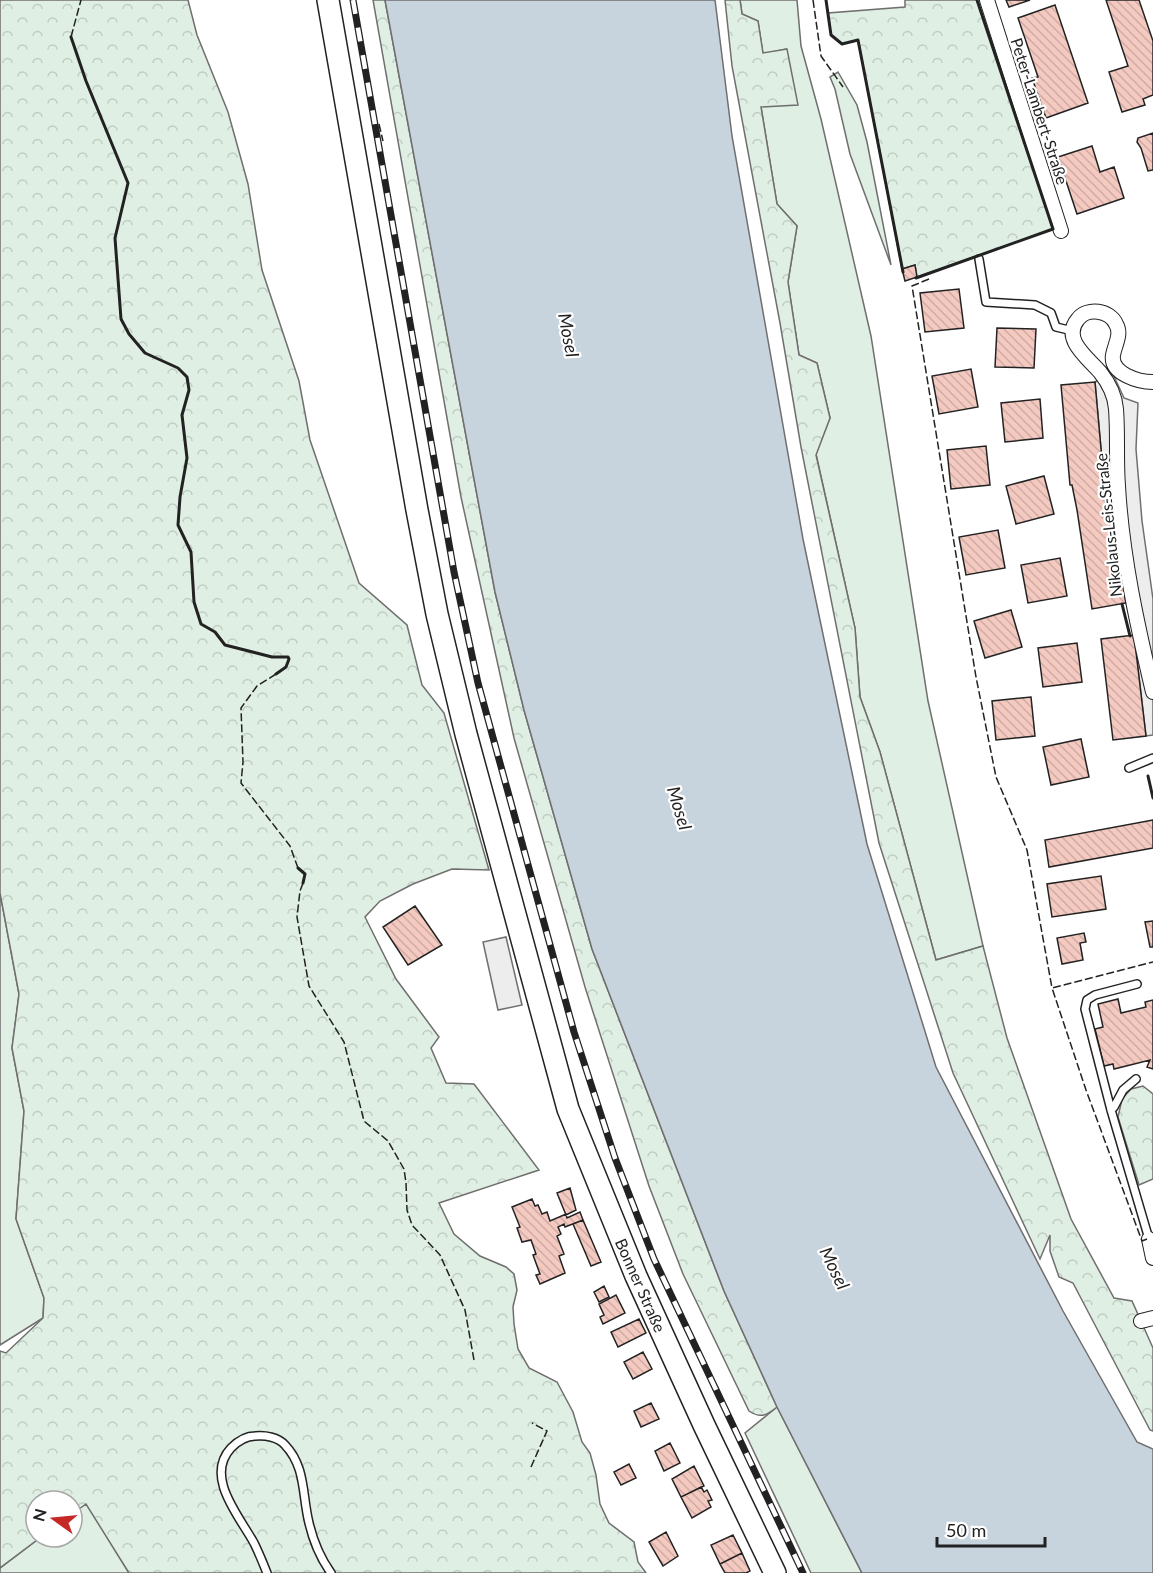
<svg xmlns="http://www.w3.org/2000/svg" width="1153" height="1573" font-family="Lato,sans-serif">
<defs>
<pattern id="forest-crowns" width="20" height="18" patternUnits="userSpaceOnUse" patternTransform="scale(1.5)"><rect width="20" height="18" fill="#e0efe3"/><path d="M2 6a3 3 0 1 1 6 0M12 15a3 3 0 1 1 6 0" fill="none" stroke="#c0cdc2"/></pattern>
<pattern id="building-back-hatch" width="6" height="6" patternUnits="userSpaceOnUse" patternTransform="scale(1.5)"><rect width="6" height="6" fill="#f3c9c0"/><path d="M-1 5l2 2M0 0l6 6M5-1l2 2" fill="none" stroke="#d0aca5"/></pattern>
</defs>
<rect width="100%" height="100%" fill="#fff"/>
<path fill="#e0efe3" stroke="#6f6f6f" stroke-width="1.5" d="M740 0H797L801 46 821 119 871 336 928 701 983 946 936 960 880 752 860 697 855 628 816 454 830 418 817 363 799 355 788 282 797 226 777 204 761 107 786 49 763 54 758 21 742 14Z
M838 72 857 105 867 142 891 265 850 154 835 89 830 77Z
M0 893 19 994 12 1048 24 1111 16 1219 44 1298 43 1318 0 1345Z
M777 1407 862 1573H811L745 1433Z
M86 1503 129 1573H0V1568L41 1537H72V1514Z"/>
<path fill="url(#forest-crowns)" stroke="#6f6f6f" stroke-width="1.5" d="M0 0H188L197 35 228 112 248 184 262 270 299 381 310 440 359 583 407 625 422 685 444 713 489 870 452 869 413 884 380 901 365 917 396 979 439 1037 431 1048 446 1083 474 1084 539 1170 439 1203 454 1234 480 1256 506 1267 514 1274 517 1290 513 1307 514 1324 518 1349 529 1368 557 1382 573 1412 582 1442 590 1453 596 1475 600 1504 609 1523 634 1542 638 1562 646 1573H129L86 1504 72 1514V1501H36V1537H41L0 1568V1351L6 1353 43 1318 44 1298 16 1219 24 1111 12 1048 19 994 0 893Z
M373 0H385L495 592 524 710 592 949 724 1291 777 1407C767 1415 761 1419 749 1411L683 1274 649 1186 585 987 514 738 461 497Z
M725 0H740L742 14 758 21 763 53 787 49 798 105 761 107 777 204 797 226 788 282 799 355 817 363 830 418 816 455 855 628 860 697 880 752 936 960 983 946 1007 1038 1071 1219 1114 1298 1132 1301 1153 1348V1431L1150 1430 1073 1283 1059 1277 1050 1251V1235L1040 1259 953 1073 879 843 801 447 780 323 732 66Z
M905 0H977L1053 229 917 277 915 265 902 269 858 40 842 44 831 35 828 13 905 7Z
M1143 1086 1153 1094V1179L1139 1185 1118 1117 1122 1099 1131 1089Z"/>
<path fill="#ededed" stroke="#6f6f6f" stroke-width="1.5" d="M1112 372 1124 398 1138 403 1136 449 1142 521 1153 599V735L1146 736 1134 635 1126 603 1109 505 1106 506 1101 483 1104 482 1095 382Z
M506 937 522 1005 498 1010 483 942Z"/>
<path fill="#c7d3dd" stroke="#6f6f6f" stroke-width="1.5" d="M385 0H715L732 136 803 539 867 844 936 1067 1063 1311 1137 1442 1153 1449V1573H862L777 1407 724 1291 592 949 524 710 495 592Z"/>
<path fill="url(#building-back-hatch)" stroke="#222" stroke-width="1.5" d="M1006 0H1030L1009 7Z
M1106 0H1139L1153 41V95L1143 99 1145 105 1122 112 1109 72 1128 66Z
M1055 5 1088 103 1046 118 1032 78 1038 77 1018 18Z
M1153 133V170L1148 171 1141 148 1137 142 1138 138Z
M1092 146 1100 172 1114 167 1124 198 1077 214 1058 157Z
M915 265 917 277 905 281 902 269Z
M959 289 964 328 925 332 920 293Z
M997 328 1036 329 1034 368 995 367Z
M971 369 978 407 939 414 932 376Z
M1095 382 1104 482 1101 483 1106 506 1109 505 1126 603 1092 609 1077 510 1072 485H1070L1061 385Z
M1040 399 1043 438 1005 442 1001 403Z
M986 446 990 485 951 489 947 450Z
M1044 476 1054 514 1016 524 1006 486Z
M998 530 1005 568 966 575 959 537Z
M1060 558 1067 596 1028 603 1021 565Z
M1011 610 1022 647 985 658 974 621Z
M1134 635 1146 736 1113 740 1101 639Z
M1077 643 1082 682 1043 687 1038 648Z
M1031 697 1035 736 996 740 992 701Z
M1081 739 1089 777 1051 785 1043 747Z
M1153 820V848L1049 867 1045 840Z
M1101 876 1106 909 1052 917 1047 884Z
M415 906 442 945 408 965 383 927Z
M1153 921V947H1150L1145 922Z
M1084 933 1086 942 1080 943 1083 960 1062 964 1057 938Z
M1118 999 1121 1013 1146 1007 1145 1002 1153 1000V1069L1147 1067 1150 1060 1114 1069 1113 1064 1104 1066 1095 1029 1103 1027 1098 1004Z
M570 1188 576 1210 566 1215 557 1193Z
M532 1199 535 1206 538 1205 542 1214 547 1212 550 1221 566 1214 567 1218 580 1212 583 1220 565 1227 564 1224 558 1227 561 1234 557 1236 564 1254 559 1256 565 1273 540 1284 536 1275 540 1274 533 1255 536 1254 531 1240 522 1242 517 1228 520 1227 512 1207Z
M583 1220 601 1262 591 1266 573 1224Z
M604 1286 609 1297 599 1302 594 1292Z
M616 1295 625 1313 603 1324 600 1317 604 1315 599 1304Z
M639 1319 646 1333 618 1347 611 1332Z
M643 1352 652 1369 633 1379 624 1362Z
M651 1403 659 1419 641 1427 634 1411Z
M670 1443 680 1463 664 1471 655 1451Z
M629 1464 636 1478 621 1485 614 1472Z
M694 1466 704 1486 681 1497 672 1479Z
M701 1487 704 1492 707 1490 712 1500 708 1501 711 1507 692 1518 681 1497Z
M666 1532 678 1556 663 1566 649 1542Z
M733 1535 742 1553 720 1564 711 1545Z
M742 1553 750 1571 746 1573H725L720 1564Z"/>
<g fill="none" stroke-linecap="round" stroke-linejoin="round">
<defs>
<path id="lane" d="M979 259 986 302 1035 305 1051 313 1056 327 1073 331
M1129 768 1153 758
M1137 984 1095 995 1087 1000 1085 1009 1111 1110 1149 1239
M1111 1110 1114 1107 1123 1090 1136 1079
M267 1573C263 1563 259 1553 254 1543 240 1517 204 1477 231 1448 237 1442 246 1436 255 1436 265 1435 278 1437 285 1445 306 1467 302 1495 309 1523 313 1540 321 1559 331 1573"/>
<path id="street" d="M987 0 1061 231
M1153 382C1139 382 1110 374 1113 355 1115 344 1122 334 1116 324 1110 310 1087 307 1078 319 1061 339 1088 358 1100 372 1108 382 1115 395 1116 409 1118 434 1116 460 1118 486 1122 556 1137 624 1153 692
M1149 1239 1153 1258
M1141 1321 1153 1318"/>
<path id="primary" d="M328 0 417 510 437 614 466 734 568 1109 636 1276 704 1425 775 1573"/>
</defs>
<use href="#lane" stroke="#222" stroke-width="10"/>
<use href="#street" stroke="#222" stroke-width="16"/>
<use href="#primary" stroke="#222" stroke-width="24"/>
<use href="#lane" stroke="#fff" stroke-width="7"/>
<use href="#street" stroke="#fff" stroke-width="14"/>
<use href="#primary" stroke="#fff" stroke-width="21"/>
<defs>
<path id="rail" d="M353 0 454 572 478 683 574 1032 615 1158 654 1259 803 1573"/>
</defs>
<use href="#rail" stroke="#222" stroke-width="7"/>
<use href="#rail" stroke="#fff" stroke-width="4.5" stroke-dasharray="14" stroke-linecap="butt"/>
<path stroke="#222" stroke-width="1.5" stroke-dasharray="8 3" stroke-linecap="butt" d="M813 0 821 56 843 87
M71 37 81 0
M379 124 383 141
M929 279 912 286 976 677 996 777 1027 850 1052 988
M276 674 257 686 241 708 243 762 241 783 290 846 298 868
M303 883 300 891 297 917 309 986 344 1042 364 1121 388 1141 404 1169 406 1183 407 1210 412 1225 440 1255 465 1310 474 1360
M1147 1239 1142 1241 1086 1090 1052 988 1153 962
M531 1467 547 1431 532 1423"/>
<path stroke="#222" stroke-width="3" d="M826 0 831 35 842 44 858 40 903 272
M71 37 86 81 128 183 115 238 121 319 129 334 145 353 178 368 187 377 189 390 182 415 187 458 180 497 178 525 191 552 194 602 201 624 215 632 225 645 272 657H288L289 659 286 667 276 674
M916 278 1053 229 977 0
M1122 604 1130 636
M1148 776 1153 798
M298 868 305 874 303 883"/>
</g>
<g text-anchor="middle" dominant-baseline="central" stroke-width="4.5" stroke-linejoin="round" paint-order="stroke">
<g font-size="16" fill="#222" stroke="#fff">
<text transform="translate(1040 111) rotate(72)">Peter-Lambert-Straße</text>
<text transform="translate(1108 525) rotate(-96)">Nikolaus-Leis-Straße</text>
<text transform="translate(641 1285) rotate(66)">Bonner Straße</text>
</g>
<g font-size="18" font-style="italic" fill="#222" stroke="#fff">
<text transform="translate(569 335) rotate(79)">Mosel</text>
<text transform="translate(680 808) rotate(73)">Mosel</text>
<text transform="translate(835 1268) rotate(64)">Mosel</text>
</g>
</g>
<g transform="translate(54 1519) rotate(285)"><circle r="28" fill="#ffffff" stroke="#a7a7a7" stroke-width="1.5"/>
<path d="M0-4.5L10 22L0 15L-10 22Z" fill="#c62828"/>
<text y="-9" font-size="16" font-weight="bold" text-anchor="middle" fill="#222222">N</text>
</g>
<path d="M937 1537v9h108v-9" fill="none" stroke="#222222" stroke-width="3"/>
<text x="946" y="1537" font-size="18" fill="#222222" stroke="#ffffff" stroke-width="4.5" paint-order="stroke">50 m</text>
</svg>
